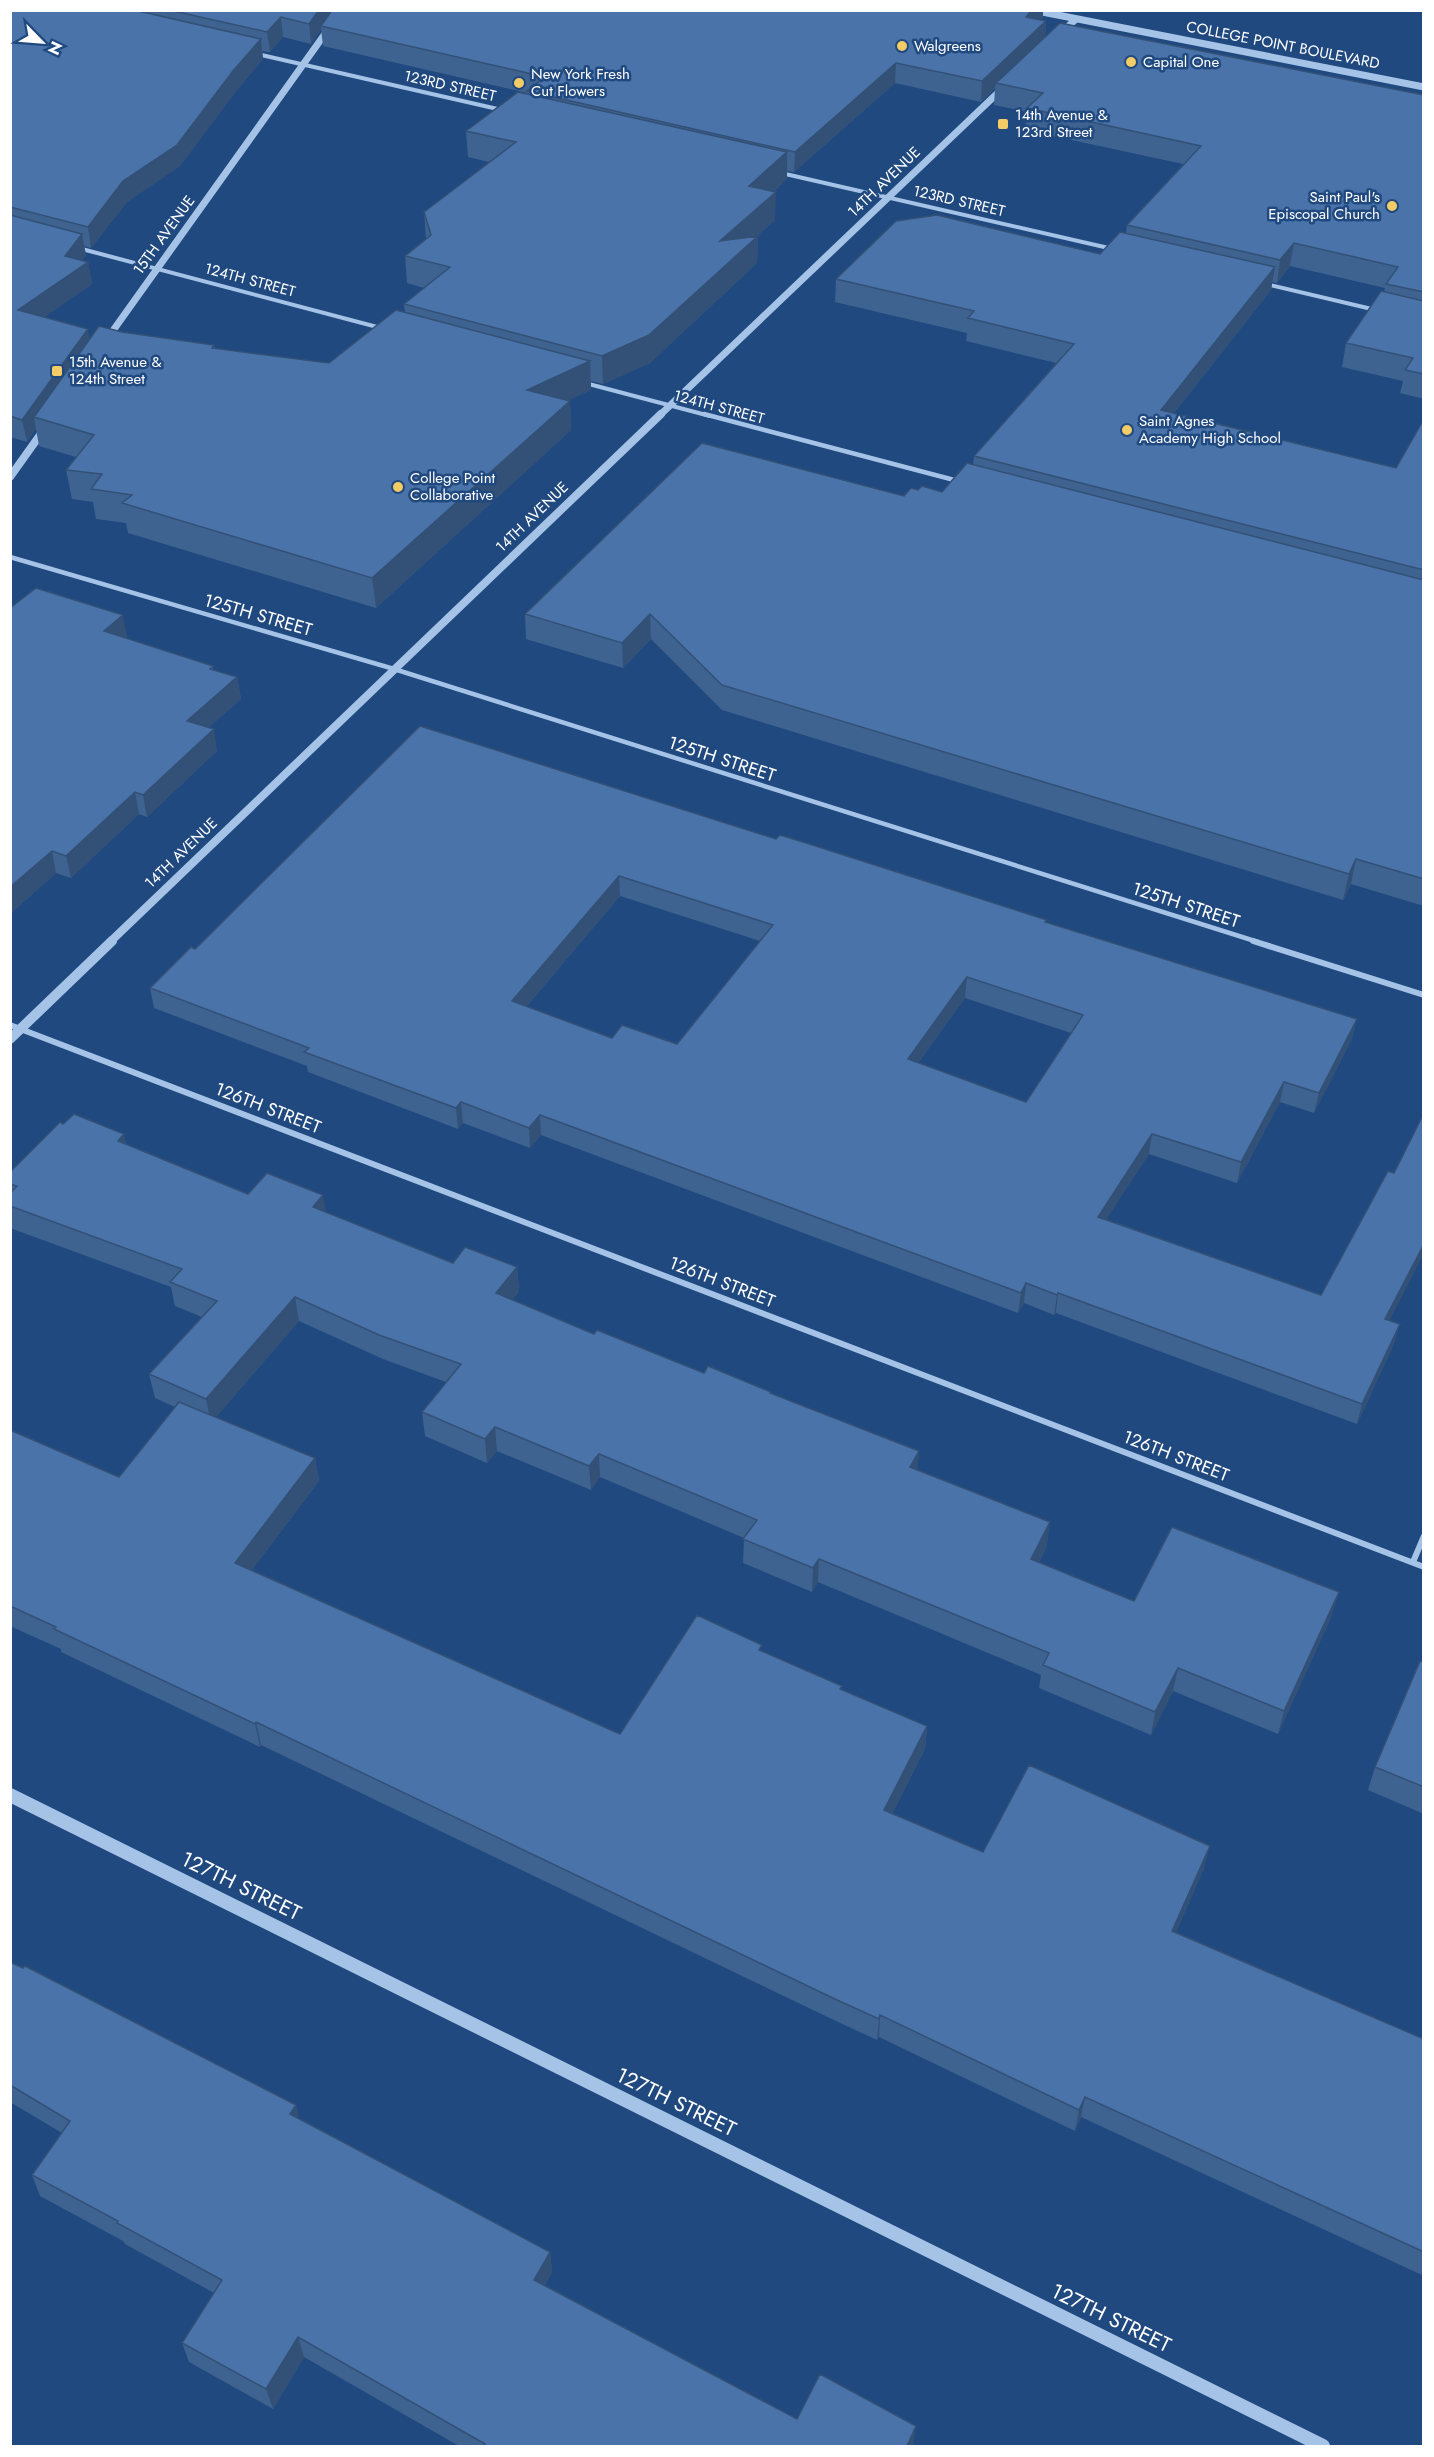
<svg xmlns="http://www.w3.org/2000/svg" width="1434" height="2457" font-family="Jost,sans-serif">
<rect width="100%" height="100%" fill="#20497f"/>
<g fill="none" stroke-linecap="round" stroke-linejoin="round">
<path stroke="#a5c3e7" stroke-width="4" d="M257 54 502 110
M781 173 1113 249
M78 248 381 328
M1266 284 1376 310
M585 383 710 416"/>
<path stroke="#a5c3e7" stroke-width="4.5" d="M704 414 958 481
M10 557 394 669 1258 942"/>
<path stroke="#a5c3e7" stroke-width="6" d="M1253 941 1424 995
M10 1025 1424 1567
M1413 1562 1424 1536"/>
<path stroke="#a5c3e7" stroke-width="7" d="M1032 10 1424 87
M1061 33 1076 19
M107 339 342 10
M659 416 1004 87"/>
<path stroke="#a5c3e7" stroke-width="8" d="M10 477 45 428
M110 942 661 414"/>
<path stroke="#a5c3e7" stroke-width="10" d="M10 1039 112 941"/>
<path stroke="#a5c3e7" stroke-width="14" d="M10 1795 1323 2446"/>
</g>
<path fill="#3f6391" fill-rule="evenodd" d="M10 10H1043V18L1041 20 1046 21 1045 37 1424 95V399L1400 393 1403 381 1342 367 1346 343 1384 292 1385 288 1290 266 1277 283 1272 282 1271 290 1174 413 1396 468 1424 419V906L1351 884 1343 900 722 710 651 639 623 668 526 639 525 614 904 496 918 490 942 492 973 465 974 456 1056 363 966 341 967 333 835 302 836 279 1100 254 1126 234 1127 225 1183 164 1025 130 1027 112 994 105 995 88 981 102 895 83 794 172 787 171V179L773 192 775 220 757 236H758L757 263 650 363 603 384 591 381V390L568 400 570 401 571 430 376 608 128 533 126 523 96 519 93 502 72 499 66 470 76 457 39 446 36 429 27 442 10 437ZM321 29 323 46 527 93 466 131 468 157 489 162 424 212 426 239 405 256 407 283 424 288 404 304 405 312 329 363 215 348 214 345 122 332 90 338 44 317 92 284 88 262 82 260 86 255 84 246 91 248 127 202 180 166 236 91 263 59 262 51 270 52 283 37 311 44Z
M10 608 127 636 125 638 213 666V670L237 677 241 699 208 728 217 751 147 817 139 814 71 878 56 873 10 914Z
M776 839 1047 922 1352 1039 1314 1113 1280 1102 1237 1183 1149 1154 1106 1219 1321 1295 1394 1173 1424 1113V1253L1389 1320 1394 1344 1357 1424 1056 1313 1054 1315 1024 1303 1018 1313 541 1135 530 1148 463 1123 458 1129 308 1072 307 1066 154 1008 150 988 195 949ZM620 896 760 941 677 1044 612 1038 526 1007ZM965 998 1071 1033 1026 1102 918 1063Z
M63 1124 127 1144 248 1194 326 1212 453 1263 517 1267 519 1291 512 1300 594 1334 704 1373 771 1392V1394L919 1451 917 1470 1047 1546 1039 1562 1134 1601 1332 1615 1278 1734 1173 1691 1151 1735 1039 1688 1041 1675 818 1582 812 1592 743 1563 744 1538 600 1477 591 1490 497 1451 487 1463 425 1436 422 1412 446 1382 383 1359 299 1321 216 1417 315 1458 319 1481 252 1570 620 1734 762 1651 842 1686 841 1690 927 1726 925 1749 892 1814 983 1852 1204 1868 1176 1932 1424 2039V2276L1081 2117 1075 2131 879 2037 877 2040 836 2021 261 1745 260 1747 61 1652V1649L10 1626V1430L119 1477 175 1407 155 1398 149 1374 202 1317 175 1306 171 1287 10 1228V1172Z
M1424 1662V1814L1368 1790 1375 1767Z
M10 1962 299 2118 550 2252 552 2272 545 2285 797 2419 914 2445 913 2446H459L304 2357 273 2409 189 2362 182 2343 214 2293 125 2244 123 2241 40 2196 32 2175 62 2133 10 2102Z"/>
<path fill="#335076" d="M319 10H335L321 26V29L311 44 309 24Z
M1032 10H1043V18L1024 37 1026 17Z
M281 17 283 37 270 52 267 32Z
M1046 21 1045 41 996 83 995 88 981 102 982 81Z
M261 39 263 59 236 91 180 166 127 202 91 248 88 227 123 181 233 71Z
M896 63 895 83 794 172 795 152Z
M787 152V179L748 213 749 186Z
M776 192 775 220 720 269V241Z
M82 234 86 255 73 272 88 262 92 284 22 332 18 310 65 256Z
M758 236 757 263 650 363 603 384 602 356Z
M1294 243 1290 266 1277 283 1280 260Z
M1275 267 1271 290 1158 433 1161 410Z
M88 329 92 351 34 417 36 429 27 442 22 420Z
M590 361 591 390 529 419 527 390Z
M570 401 571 430 376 608 372 578Z
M650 614 651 639 623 668 622 643Z
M123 615 127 636 108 652 104 631Z
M237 677 241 699 191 743 187 721Z
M214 729 217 751 147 817 143 795Z
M135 792 139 814 71 878 66 856Z
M52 851 56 873 10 914V887Z
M1356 859 1351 884 1343 900 1349 874Z
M619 876 620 896 513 1022 512 1001Z
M967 977 965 998 906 1079 908 1059Z
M1357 1019 1352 1039 1314 1113 1319 1093Z
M1284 1082 1280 1102 1237 1183 1241 1162Z
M461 1102 463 1123 458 1129 456 1108Z
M540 1115 541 1135 530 1148 529 1128Z
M124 1134 130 1158 118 1141Z
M1152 1134 1149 1154 1095 1237 1098 1217Z
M323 1195 327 1219 313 1207Z
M1424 1244V1253L1380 1339 1385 1319Z
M517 1267 519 1291 498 1318 496 1293Z
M1026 1283 1024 1303 1018 1313 1021 1293Z
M1058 1293 1056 1313 1054 1315 1057 1295Z
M295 1297 299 1321 211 1423 206 1399Z
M1400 1324 1394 1344 1357 1424 1362 1404Z
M495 1427 497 1451 487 1463 485 1439Z
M919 1451 917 1475 910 1467Z
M599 1454 600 1477 591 1490 589 1466Z
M315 1458 319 1481 240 1586 235 1563Z
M1050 1522 1047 1546 1028 1582 1031 1559Z
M819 1559 818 1582 812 1592 813 1568Z
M1339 1592 1332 1615 1278 1734 1284 1711Z
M1178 1668 1173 1691 1151 1735 1155 1712Z
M256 1722 261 1745 260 1747 255 1724Z
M927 1726 925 1749 882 1833 884 1810Z
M1210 1846 1204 1868 1167 1953 1172 1931Z
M880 2015 879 2037 877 2040 879 2019Z
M1085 2097 1081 2117 1075 2131 1079 2110Z
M296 2105 301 2127 290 2114Z
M550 2252 552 2272 536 2300 534 2280Z
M298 2337 304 2357 273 2409 266 2389Z
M916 2426 913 2446H907Z"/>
<path fill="#4973a9" stroke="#335076" stroke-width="1.5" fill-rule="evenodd" d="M10 10H134L261 39 233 71 177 145 123 181 88 227 10 207Z
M169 10H319L309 24 281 17 267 32Z
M332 10H1032L1026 17 1046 21 982 81 896 63 795 152 527 91 545 77 321 26Z
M1060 23 1424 95V292L1386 284 1398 267 1294 243 1280 260 1127 225 1201 146 1027 108 1043 93 996 83Z
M518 92 787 152 749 186 776 192 720 241 758 236 649 335 602 356 404 304 450 267 405 256 431 235 424 212 516 142 466 131Z
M10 215 82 234 65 256 88 262 18 310 88 329 22 420 10 416Z
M937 215 1100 254 1120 232 1275 267 1161 410 1396 468 1424 419V570L974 456 1074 344 968 318 974 311 836 279 896 221Z
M1381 291 1424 301V374L1405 370 1413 358 1346 343Z
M396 310 590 361 527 390 570 401 372 578 122 503 132 495 91 489 102 474 66 470 94 435 34 417 99 326 122 332 214 345 212 348 329 363Z
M702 443 904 496 911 488 918 490 922 486 942 492 967 463 1424 580V879L1356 859 1349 874 722 685 650 614 622 643 525 614Z
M36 588 123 615 104 631 213 666 210 669 237 677 187 721 214 729 143 795 135 792 66 856 52 851 10 887V608Z
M420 726 776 839 780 835 803 842 1047 920 1045 922 1357 1019 1319 1093 1284 1082 1241 1162 1152 1134 1098 1217 1321 1295 1388 1171 1394 1173 1424 1113V1244L1385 1319 1400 1324 1362 1404 1058 1293 1057 1295 1026 1283 1021 1293 540 1115 529 1128 461 1102 456 1108 304 1052 309 1048 150 988 191 947 195 949ZM619 876 773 925 677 1044 622 1025 612 1038 512 1001ZM967 977 1083 1015 1026 1102 908 1059Z
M74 1114 124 1134 118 1141 248 1194 267 1173 323 1195 313 1207 453 1263 465 1247 517 1267 496 1293 594 1334 597 1330 704 1373 708 1366 771 1392 770 1393 919 1451 910 1467 1050 1522 1031 1559 1134 1601 1172 1527 1339 1592 1284 1711 1178 1668 1155 1712 1043 1665 1049 1653 819 1559 813 1568 743 1539 757 1520 599 1454 589 1466 495 1427 485 1439 422 1412 461 1364 379 1335 295 1297 206 1399 149 1374 217 1301 170 1282 182 1269 10 1206V1193L17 1186 10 1184V1172L60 1122 63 1124Z
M179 1402 315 1458 235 1563 620 1734 697 1615 762 1645 759 1650 842 1686 840 1689 927 1726 884 1810 983 1852 1029 1765 1210 1846 1172 1931 1424 2039V2252L1085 2097 1079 2110 880 2015 879 2019 837 2000 256 1722 255 1724 54 1629 56 1627 10 1606V1430L119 1477Z
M1420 1661 1424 1662V1787L1375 1767Z
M10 1962 23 1968 25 1966 296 2105 290 2114 550 2252 534 2280 797 2419 820 2374 916 2426 907 2446H483L485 2444 298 2337 266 2389 182 2343 222 2280 117 2223 118 2221 32 2175 70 2121 10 2085Z"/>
<g fill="#f4cc66" stroke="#20497f" stroke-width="2">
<circle cx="902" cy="46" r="6"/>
<circle cx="1131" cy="62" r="6"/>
<circle cx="519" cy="83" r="6"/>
<rect x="997" y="118" width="12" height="12" rx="3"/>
<circle cx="1392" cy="206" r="6"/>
<rect x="51" y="365" width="12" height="12" rx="3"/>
<circle cx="1127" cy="430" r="6"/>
<circle cx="398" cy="487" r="6"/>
</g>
<g text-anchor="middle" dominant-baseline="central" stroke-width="5" stroke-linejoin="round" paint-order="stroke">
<g font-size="15" fill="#fff" stroke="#20497f">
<text transform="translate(1283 45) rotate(11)">COLLEGE POINT BOULEVARD</text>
<text transform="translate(450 86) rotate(13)">123RD STREET</text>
<text transform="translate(884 182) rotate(-44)">14TH AVENUE</text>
<text transform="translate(959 201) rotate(13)">123RD STREET</text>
<text transform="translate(164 235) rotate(-54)">15TH AVENUE</text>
<text transform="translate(250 280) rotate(15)">124TH STREET</text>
<text transform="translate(719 407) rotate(15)">124TH STREET</text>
<text transform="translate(532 517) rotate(-44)">14TH AVENUE</text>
<text transform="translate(181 853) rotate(-44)">14TH AVENUE</text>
</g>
<g font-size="15" fill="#fff" stroke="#20497f" text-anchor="start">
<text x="914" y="46">Walgreens</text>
<text x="1143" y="62">Capital One</text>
<text x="531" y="74">New York Fresh<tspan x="531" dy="17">Cut Flowers</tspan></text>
<text x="1015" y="115">14th Avenue &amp;<tspan x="1015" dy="17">123rd Street</tspan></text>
<text x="1380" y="197" text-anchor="end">Saint Paul's<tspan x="1380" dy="17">Episcopal Church</tspan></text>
<text x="69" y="362">15th Avenue &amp;<tspan x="69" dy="17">124th Street</tspan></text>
<text x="1139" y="421">Saint Agnes<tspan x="1139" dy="17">Academy High School</tspan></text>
<text x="410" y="478">College Point<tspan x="410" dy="17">Collaborative</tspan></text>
</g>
<g font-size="18" fill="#fff" stroke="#20497f">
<text transform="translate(258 615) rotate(16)">125TH STREET</text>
<text transform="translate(722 759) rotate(18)">125TH STREET</text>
<text transform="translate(1186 905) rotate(18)">125TH STREET</text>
<text transform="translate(268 1108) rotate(21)">126TH STREET</text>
<text transform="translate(722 1282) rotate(21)">126TH STREET</text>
<text transform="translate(1176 1456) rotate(21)">126TH STREET</text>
</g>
<g font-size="21" fill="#fff" stroke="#20497f">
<text transform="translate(241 1886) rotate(26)">127TH STREET</text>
<text transform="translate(676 2102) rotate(26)">127TH STREET</text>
<text transform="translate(1111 2318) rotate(26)">127TH STREET</text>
</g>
</g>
<rect width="1434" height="2457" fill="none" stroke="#ffffff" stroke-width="24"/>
<g transform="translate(42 42) rotate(115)" stroke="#20497f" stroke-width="4.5" paint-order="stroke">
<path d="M0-4.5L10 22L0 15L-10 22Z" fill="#ffffff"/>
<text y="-9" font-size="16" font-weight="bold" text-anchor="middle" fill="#ffffff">N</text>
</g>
</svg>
